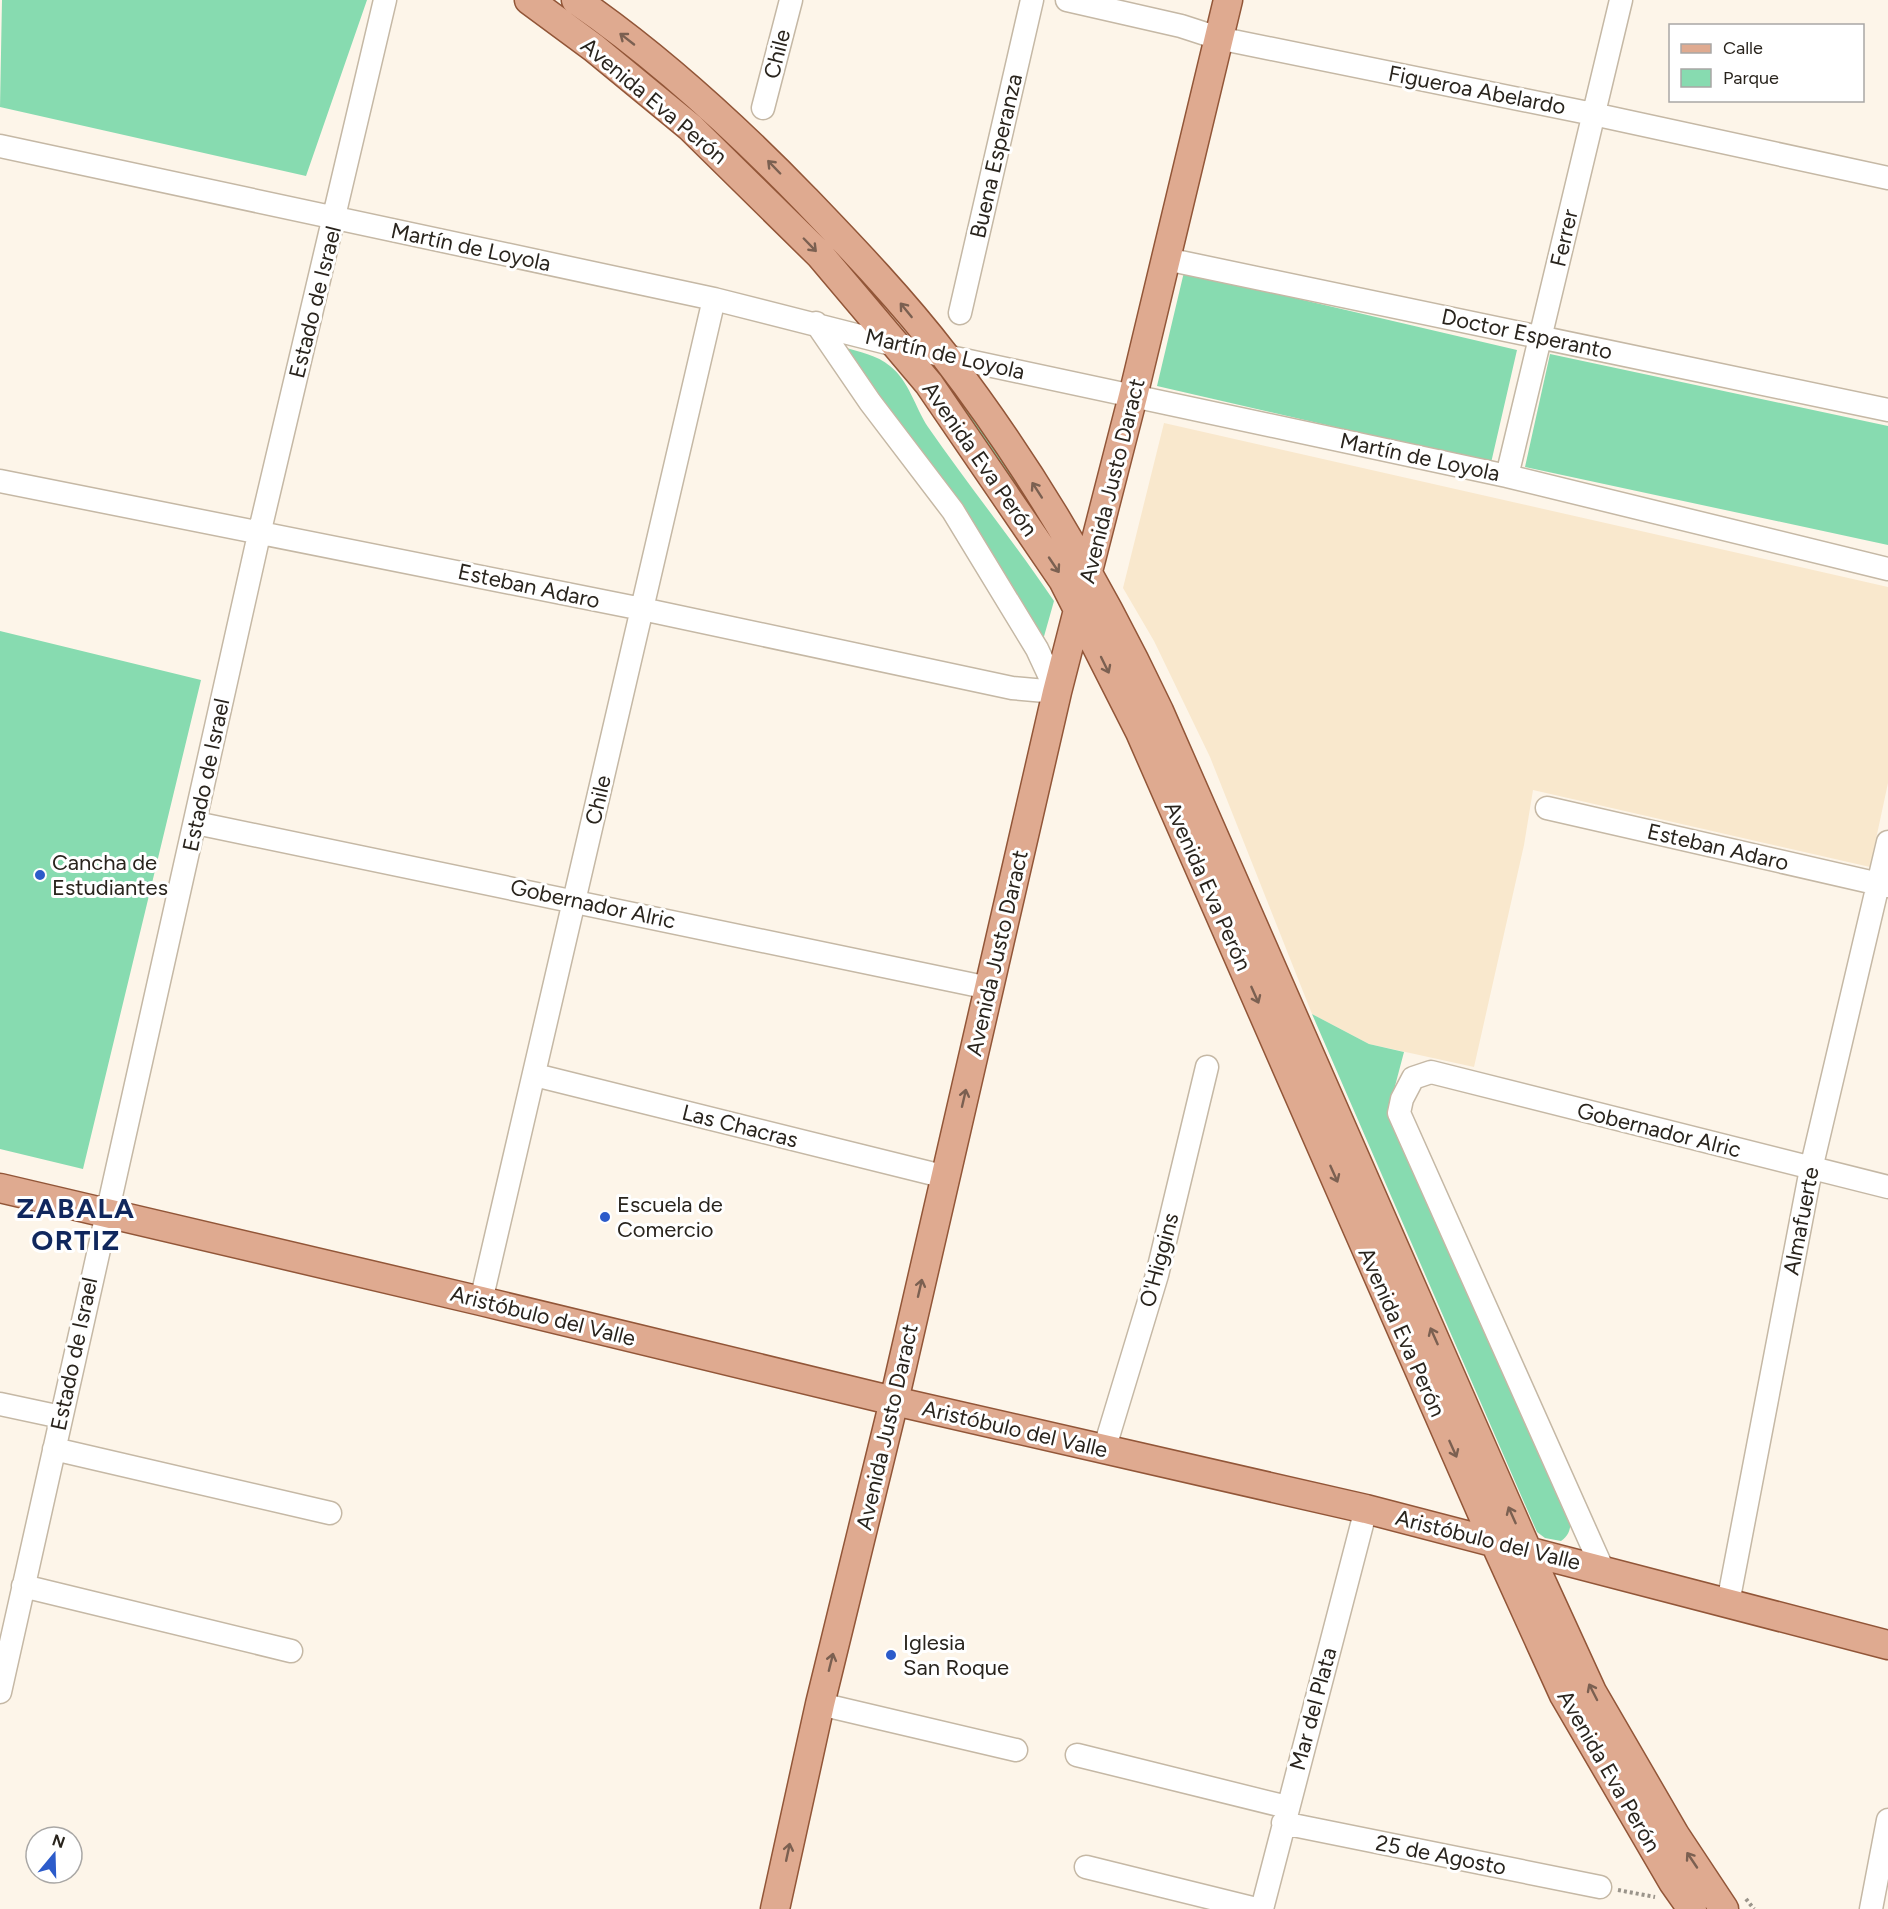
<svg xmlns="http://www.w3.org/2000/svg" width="1888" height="1909" font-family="Figtree,sans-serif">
<rect width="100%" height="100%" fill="#fdf5e9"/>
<path fill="#f9e8cd" d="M1164 423 1888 587V783L1870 867 1533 790 1524 845 1474 1067 1369 1044 1312 1014 1210 757 1154 641 1123 588Z"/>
<path fill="#87dbb0" d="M2 0H367L306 176 0 107Z
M1184 272 1517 350 1491 463 1157 386Z
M843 347C859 352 877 355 890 366 909 381 915 407 928 427 969 486 1014 542 1054 601L1043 640Z
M1550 354 1888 426V545L1525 467Z
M933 373 944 376 1012 470 1063 549 1058 557Z
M0 631 201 680 83 1169 0 1149Z
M1312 1014 1369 1044 1404 1052 1390 1105 1570 1514C1571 1526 1571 1534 1561 1541L1545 1538 1537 1532Z"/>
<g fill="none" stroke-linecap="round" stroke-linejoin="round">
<defs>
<path id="minor" d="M1067 0 1181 26 1218 38 1593 114 1888 178
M763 108 791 0
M0 146 714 299 899 346 1507 476 1888 569
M1166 259 1888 410
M960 313 1032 0
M1507 476 1621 0
M0 481 642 609 1012 688 1057 692 1037 649 953 511 870 402 816 323
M1547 808 1888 886
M196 823 989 988
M535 1075 946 1177
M481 1301 714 299
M0 1404 61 1417
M54 1449 330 1513
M1104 1450 1157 1275 1207 1067
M1603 1570 1399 1113 1402 1099 1413 1078 1431 1072 1888 1187
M23 1586 291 1651
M1728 1603 1811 1169 1888 842
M0 1692 260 530 385 0
M820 1704 1016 1750
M1077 1755 1287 1807
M1283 1823 1600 1887
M1086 1867 1256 1909
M1262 1909 1366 1509
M1871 1909 1888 1820"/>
<path id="major" d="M529 0 594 48 690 127 820 255 929 384 1063 580 1140 732 1495 1543 1564 1695 1673 1882 1692 1909
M576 0C659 57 735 127 805 199 853 249 902 300 945 356 1029 465 1100 586 1159 711L1527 1550 1592 1692 1675 1835 1724 1909
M0 1188 481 1301 894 1401 1366 1509 1888 1645
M775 1909 820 1704 894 1401 1057 692 1133 396 1228 0"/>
</defs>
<use href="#minor" stroke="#c5b8a5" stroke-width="25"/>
<use href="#major" stroke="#925638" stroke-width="31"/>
<path stroke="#9a948a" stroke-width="4" stroke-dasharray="3 3" stroke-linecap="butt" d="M1618 1890 1655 1897
M1746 1899 1754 1909"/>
<use href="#minor" stroke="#fff" stroke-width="22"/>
<use href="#major" stroke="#dfaa90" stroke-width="28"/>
</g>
<defs><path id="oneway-shaft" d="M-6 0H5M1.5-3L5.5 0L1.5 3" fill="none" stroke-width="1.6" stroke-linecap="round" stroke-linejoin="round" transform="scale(1.5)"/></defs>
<g stroke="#7b6051">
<use href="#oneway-shaft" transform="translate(627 39) rotate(-142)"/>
<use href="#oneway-shaft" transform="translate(774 167) rotate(-134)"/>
<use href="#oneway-shaft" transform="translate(810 245) rotate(46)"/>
<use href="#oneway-shaft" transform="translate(906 310) rotate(-129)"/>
<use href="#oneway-shaft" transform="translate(1037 490) rotate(-123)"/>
<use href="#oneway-shaft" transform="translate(1054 565) rotate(56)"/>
<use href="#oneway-shaft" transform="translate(1105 665) rotate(64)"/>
<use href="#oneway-shaft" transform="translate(1255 995) rotate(66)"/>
<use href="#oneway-shaft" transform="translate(964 1098) rotate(-77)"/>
<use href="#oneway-shaft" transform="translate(1334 1174) rotate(66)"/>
<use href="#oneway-shaft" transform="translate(920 1288) rotate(-77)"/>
<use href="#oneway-shaft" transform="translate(1434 1336) rotate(-114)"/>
<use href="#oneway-shaft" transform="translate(1453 1449) rotate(66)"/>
<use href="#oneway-shaft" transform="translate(1512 1515) rotate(-114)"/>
<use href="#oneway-shaft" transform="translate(831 1662) rotate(-76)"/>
<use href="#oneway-shaft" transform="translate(1593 1692) rotate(-117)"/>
<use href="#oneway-shaft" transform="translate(788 1852) rotate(-78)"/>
<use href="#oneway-shaft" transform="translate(1692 1860) rotate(-124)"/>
</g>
<g fill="#2c5bca" stroke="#fff" stroke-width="2">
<circle cx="40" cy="875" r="6"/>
<circle cx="605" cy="1217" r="6"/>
<circle cx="891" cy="1655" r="6"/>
</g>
<g text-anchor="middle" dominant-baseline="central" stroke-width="6" stroke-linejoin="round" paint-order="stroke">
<g font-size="22" fill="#29241d" stroke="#fff">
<text transform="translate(777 54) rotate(-76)">Chile</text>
<text transform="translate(1477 90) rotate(11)">Figueroa Abelardo</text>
<text transform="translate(654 101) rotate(40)">Avenida Eva Perón</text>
<text transform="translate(996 156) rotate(-77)">Buena Esperanza</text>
<text transform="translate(1564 238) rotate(-77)">Ferrer</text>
<text transform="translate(471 247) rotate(12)">Martín de Loyola</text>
<text transform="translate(315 302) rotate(-76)">Estado de Israel</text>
<text transform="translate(1527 334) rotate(12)">Doctor Esperanto</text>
<text transform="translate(945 354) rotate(13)">Martín de Loyola</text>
<text transform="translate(1420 457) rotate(12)">Martín de Loyola</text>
<text transform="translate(980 459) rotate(55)">Avenida Eva Perón</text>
<text transform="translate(1112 481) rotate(-76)">Avenida Justo Daract</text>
<text transform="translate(529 586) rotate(12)">Esteban Adaro</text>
<text transform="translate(206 775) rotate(-78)">Estado de Israel</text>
<text transform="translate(598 800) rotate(-77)">Chile</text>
<text transform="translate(1718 847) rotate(13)">Esteban Adaro</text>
<text transform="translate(1208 886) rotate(66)">Avenida Eva Perón</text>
<text transform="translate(593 904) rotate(12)">Gobernador Alric</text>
<text transform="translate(997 953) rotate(-77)">Avenida Justo Daract</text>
<text transform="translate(740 1126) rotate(14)">Las Chacras</text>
<text transform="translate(1659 1130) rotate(14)">Gobernador Alric</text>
<text transform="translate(1801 1221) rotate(-79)">Almafuerte</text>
<text transform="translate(1159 1260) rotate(-75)">O'Higgins</text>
<text transform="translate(543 1316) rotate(14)">Aristóbulo del Valle</text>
<text transform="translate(1402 1332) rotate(66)">Avenida Eva Perón</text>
<text transform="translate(74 1354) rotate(-78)">Estado de Israel</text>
<text transform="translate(887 1427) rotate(-77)">Avenida Justo Daract</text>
<text transform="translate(1015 1429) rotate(13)">Aristóbulo del Valle</text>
<text transform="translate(1488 1540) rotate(14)">Aristóbulo del Valle</text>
<text transform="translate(1313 1709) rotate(-75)">Mar del Plata</text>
<text transform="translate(1609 1771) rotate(60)">Avenida Eva Perón</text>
<text transform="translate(1441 1855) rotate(11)">25 de Agosto</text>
</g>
<g font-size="22" fill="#29241d" stroke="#fff" text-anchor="start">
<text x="52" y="862">Cancha de<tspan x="52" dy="25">Estudiantes</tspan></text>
<text x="617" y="1204">Escuela de<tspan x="617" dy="25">Comercio</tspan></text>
<text x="903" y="1642">Iglesia<tspan x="903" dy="25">San Roque</tspan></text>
</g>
<g font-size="28" font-weight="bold" letter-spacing="1.5" fill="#10275d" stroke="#fff">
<text x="76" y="1208">ZABALA<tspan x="76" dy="32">ORTIZ</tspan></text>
</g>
</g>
<rect x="1669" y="24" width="195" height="78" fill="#ffffff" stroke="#a9a7a5" stroke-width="1.5"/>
<rect x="1681" y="44" width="30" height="9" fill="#dfaa90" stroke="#a9a7a5" stroke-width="1.5"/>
<text x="1723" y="54" font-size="18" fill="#29241d">Calle</text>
<rect x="1681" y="69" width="30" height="18" fill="#87dbb0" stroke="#a9a7a5" stroke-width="1.5"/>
<text x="1723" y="84" font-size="18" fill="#29241d">Parque</text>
<g transform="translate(54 1855) rotate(19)"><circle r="28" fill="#ffffff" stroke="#a9a7a5" stroke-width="1.5"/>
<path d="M0-4.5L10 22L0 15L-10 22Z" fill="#2c5bca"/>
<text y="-9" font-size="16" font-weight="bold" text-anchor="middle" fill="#29241d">N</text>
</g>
</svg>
